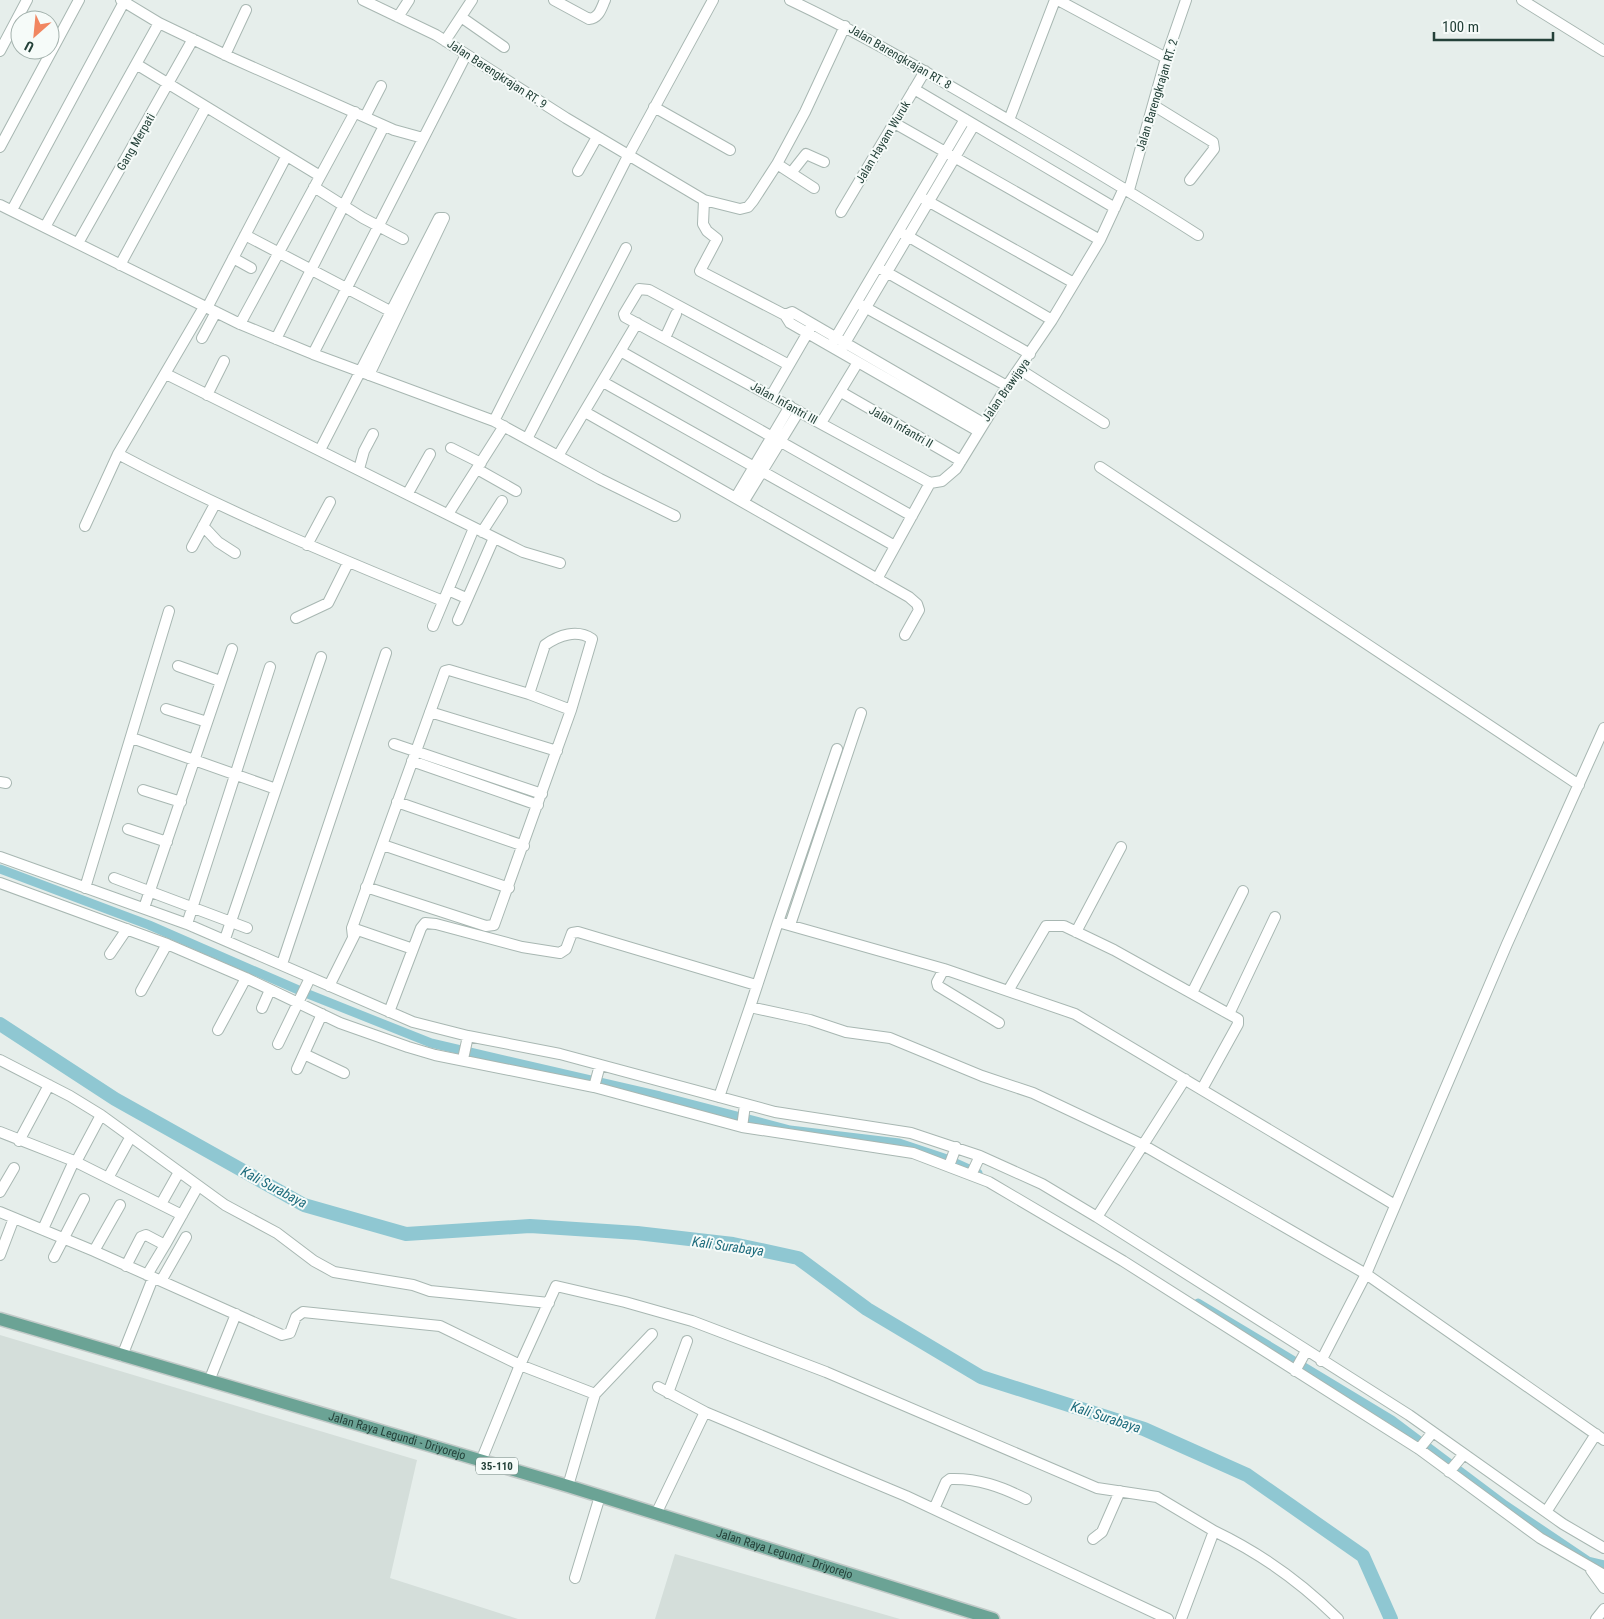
<svg xmlns="http://www.w3.org/2000/svg" width="1604" height="1619" font-family="'Roboto Condensed',sans-serif">
<rect width="100%" height="100%" fill="#e6eeeb"/>
<path fill="#d4deda" d="M0 1335 417 1460 390 1578 518 1619H0Z
M675 1554 900 1619H655Z"/>
<g fill="none" stroke-linecap="round" stroke-linejoin="round">
<path stroke="#8fc7d2" stroke-width="9" d="M0 869 149 925 303 992 431 1043 660 1096 790 1130 899 1143 947 1159 978 1173
M1198 1303 1392 1420 1505 1505 1588 1561 1604 1565"/>
<path stroke="#8fc7d2" stroke-width="14" d="M0 1024 115 1099 304 1205 406 1234 530 1226 637 1233 733 1244 798 1258 867 1309 981 1377 1144 1429 1247 1475 1363 1556 1391 1619"/>
<defs>
<path id="minor" d="M121 0 159 23 232 58 394 130 423 138
M363 0 436 35 566 118 704 200 740 209 748 207 753 201 777 164 805 112 845 26
M554 0 589 19C599 18 601 9 605 0
M790 0C860 33 926 72 993 111 1062 151 1131 192 1198 235
M1058 0 1166 58
M1522 0 1604 51
M398 17 409 0
M461 17 504 47
M445 41 472 0
M0 51 27 0
M225 55 246 10
M136 64 320 176
M914 89 1115 208
M1153 105 1213 142 1214 149 1190 180
M654 107 730 150
M365 117 381 86
M1009 120 1055 0
M896 124 1100 240
M0 147 79 0
M777 164 814 188
M578 171 597 137
M791 173 806 154 824 162
M314 187 363 218 403 239
M1129 190 1166 58 1186 0
M924 199 1074 283
M704 200 703 224 707 231 717 239 700 271 785 315
M0 205 240 324 313 354 494 421 600 479 675 516
M12 210 124 2
M841 212 925 71
M45 227 159 23
M904 234 1052 320
M245 235 390 311
M78 243 193 39
M233 258 251 268
M120 265 206 107
M881 269 1030 354
M861 305 1007 386
M207 308 286 157
M240 324 355 112
M202 338 216 312
M665 338 676 314
M276 339 384 126
M833 342 965 119
M842 348 974 125
M622 352 912 516
M313 354 466 55
M789 365 649 290 639 289 624 314 625 317 930 483
M1019 369 1104 423
M166 374 523 552 560 563
M603 382 895 546
M841 392 961 461
M207 395 224 361
M771 396 811 327
M585 412 909 597 917 604 919 610 905 635
M494 421 628 156 713 0
M821 423 858 362
M978 431 790 323 785 315 792 312 983 423
M527 439 626 248
M451 448 481 463
M320 450 439 218H444L369 375
M118 454C223 510 333 556 443 601
M558 456 637 323
M1100 467 1579 785
M359 469 364 451 373 434
M477 469 516 491
M408 493 430 454
M736 497 790 406
M744 501 799 411
M448 514 504 426
M85 526 118 454 204 307
M203 526 218 542 235 553
M482 532 502 501
M307 545 330 502
M192 547 215 504
M877 579 930 483 942 481 956 469 1007 386 1052 320 1100 240 1124 188
M448 590 466 598
M296 618 328 603 348 563
M458 620 494 538
M433 626 474 528
M178 666 220 681
M166 709 207 722
M430 712 557 751
M132 738 276 789
M394 744 542 794
M412 761 538 805
M0 782 6 783
M143 790 181 802
M397 802 524 846
M128 829 167 842
M383 845 509 888
M0 857 187 924 413 1022 468 1036 560 1054 775 1112 911 1133 980 1156 1042 1184 1097 1217 1409 1415 1563 1524 1604 1548
M114 878 247 928
M0 883 167 944 246 978 340 1023 408 1047 435 1055 594 1087 742 1127 913 1153 989 1182 1123 1261 1419 1449 1540 1538 1604 1575
M366 887 486 926 494 925 571 710 592 639C577 629 559 635 545 645L529 694
M85 888 169 611
M144 908 232 649
M778 922 837 749
M187 924 270 667
M790 925 861 713
M352 928 413 949
M1076 932 1121 847
M353 937 352 928 445 671 449 670 529 694 571 710
M225 939 321 657
M110 954 127 929
M282 964 386 653
M944 969 937 982 938 986 999 1023
M329 986 356 932
M141 991 167 944
M1008 991 1046 926H1064L1114 950 1238 1019V1024L1202 1089
M1192 993 1243 891
M750 1007 778 922 944 969 1075 1014 1395 1205
M262 1008 270 990
M389 1012 421 928 425 923 436 924 522 947 560 953 566 949 572 933 578 932 756 985
M1229 1014 1275 917
M218 1030 246 978
M278 1044 310 978
M304 1054 344 1073
M463 1059 468 1036
M0 1060 70 1096 101 1115 225 1205 277 1233 314 1261 334 1272 413 1285 430 1291 549 1303
M297 1069 322 1014
M594 1087 600 1065
M719 1097 750 1007 810 1020 846 1032 890 1038 982 1076 1033 1093 1143 1145 1185 1079
M742 1127 745 1105
M0 1132 74 1161 182 1215
M19 1141 49 1085
M76 1162 101 1115
M949 1166 956 1147
M971 1175 980 1156
M108 1178 130 1138
M0 1192 14 1168
M161 1204 179 1172
M0 1212 94 1251 282 1335 290 1333 296 1317 303 1312 440 1326 520 1365 556 1286 625 1302 692 1321 826 1372 1097 1488 1157 1497 1214 1531
M1097 1217 1143 1145 1366 1274 1604 1440
M43 1229 74 1161
M165 1245 198 1186
M94 1251 120 1205
M0 1255 14 1218
M54 1257 84 1199
M126 1266 141 1237 146 1235 165 1245 147 1275
M161 1281 186 1237
M122 1356 153 1278
M1321 1361 1366 1274 1507 944 1604 728
M1295 1371 1306 1351
M209 1381 236 1314
M658 1387 705 1412
M668 1393 687 1341
M1419 1449 1433 1432
M481 1461 520 1365 595 1394 652 1334
M1449 1472 1464 1454
M568 1486 595 1394
M934 1509 946 1482 950 1479C978 1478 1002 1487 1026 1499
M1546 1512 1596 1434
M656 1514 705 1412 906 1496 1168 1619
M1093 1539 1102 1532 1120 1491
M1591 1570 1604 1588
M575 1578 600 1496
M1181 1619 1214 1531C1262 1554 1301 1582 1338 1619
M1596 1619 1604 1609"/>
<g id="major">
<path id="s1" d="M0 1319 568 1486 993 1619"/>
</g>
</defs>
<use href="#minor" stroke="#a8b7b2" stroke-width="12"/>
<use href="#major" stroke="#c2cac8" stroke-width="15"/>
<use href="#minor" stroke="#fff" stroke-width="10"/>
<use href="#major" stroke="#6ba395" stroke-width="12"/>
</g>
<g text-anchor="middle" dominant-baseline="central" stroke-width="4" stroke-linejoin="round" paint-order="stroke">
<rect fill="#f6fbf9" stroke="#637973" stroke-width="1" x="476" y="1457.5" width="42" height="17" rx="4"/>
<g font-size="11" font-weight="bold" fill="#244139">
<text x="497" y="1466">35-110</text>
</g>
<g font-size="12" fill="#244139" stroke="#f6fbf9">
<text transform="translate(900 57) rotate(30)">Jalan Barengkrajan RT. 8</text>
<text transform="translate(497 74) rotate(33)">Jalan Barengkrajan RT. 9</text>
<text transform="translate(1157 95) rotate(-73)">Jalan Barengkrajan RT. 2</text>
<text transform="translate(136 142) rotate(-60)">Gang Merpati</text>
<text transform="translate(883 142) rotate(-59)">Jalan Hayam Wuruk</text>
<text transform="translate(1006 390) rotate(-55)">Jalan Brawijaya</text>
<text transform="translate(784 403) rotate(29)">Jalan Infantri III</text>
<text transform="translate(901 427) rotate(30)">Jalan Infantri II</text>
<text stroke="none"><textPath href="#s1" startOffset="414">Jalan Raya Legundi - Driyorejo</textPath></text>
<text stroke="none"><textPath href="#s1" startOffset="819">Jalan Raya Legundi - Driyorejo</textPath></text>
</g>
<g font-size="14" font-style="italic" fill="#1e6c7d" stroke="#f6fbf9">
<text transform="translate(274 1187) rotate(28)">Kali Surabaya</text>
<text transform="translate(728 1246) rotate(8)">Kali Surabaya</text>
<text transform="translate(1106 1417) rotate(18)">Kali Surabaya</text>
</g>
</g>
<g transform="translate(35 35) rotate(207)"><circle r="24" fill="#f6fbf9" stroke="#a2b1ac"/>
<path d="M0-4L9 19L0 12L-9 19Z" fill="#f18661"/>
<text y="-8" font-size="14" font-weight="bold" text-anchor="middle" fill="#244139">U</text>
</g>
<path d="M1434 32v8h119v-8" fill="none" stroke="#244139" stroke-width="2.5"/>
<text x="1442" y="32" font-size="15" fill="#244139" stroke="#f6fbf9" stroke-width="4" paint-order="stroke">100 m</text>
</svg>
